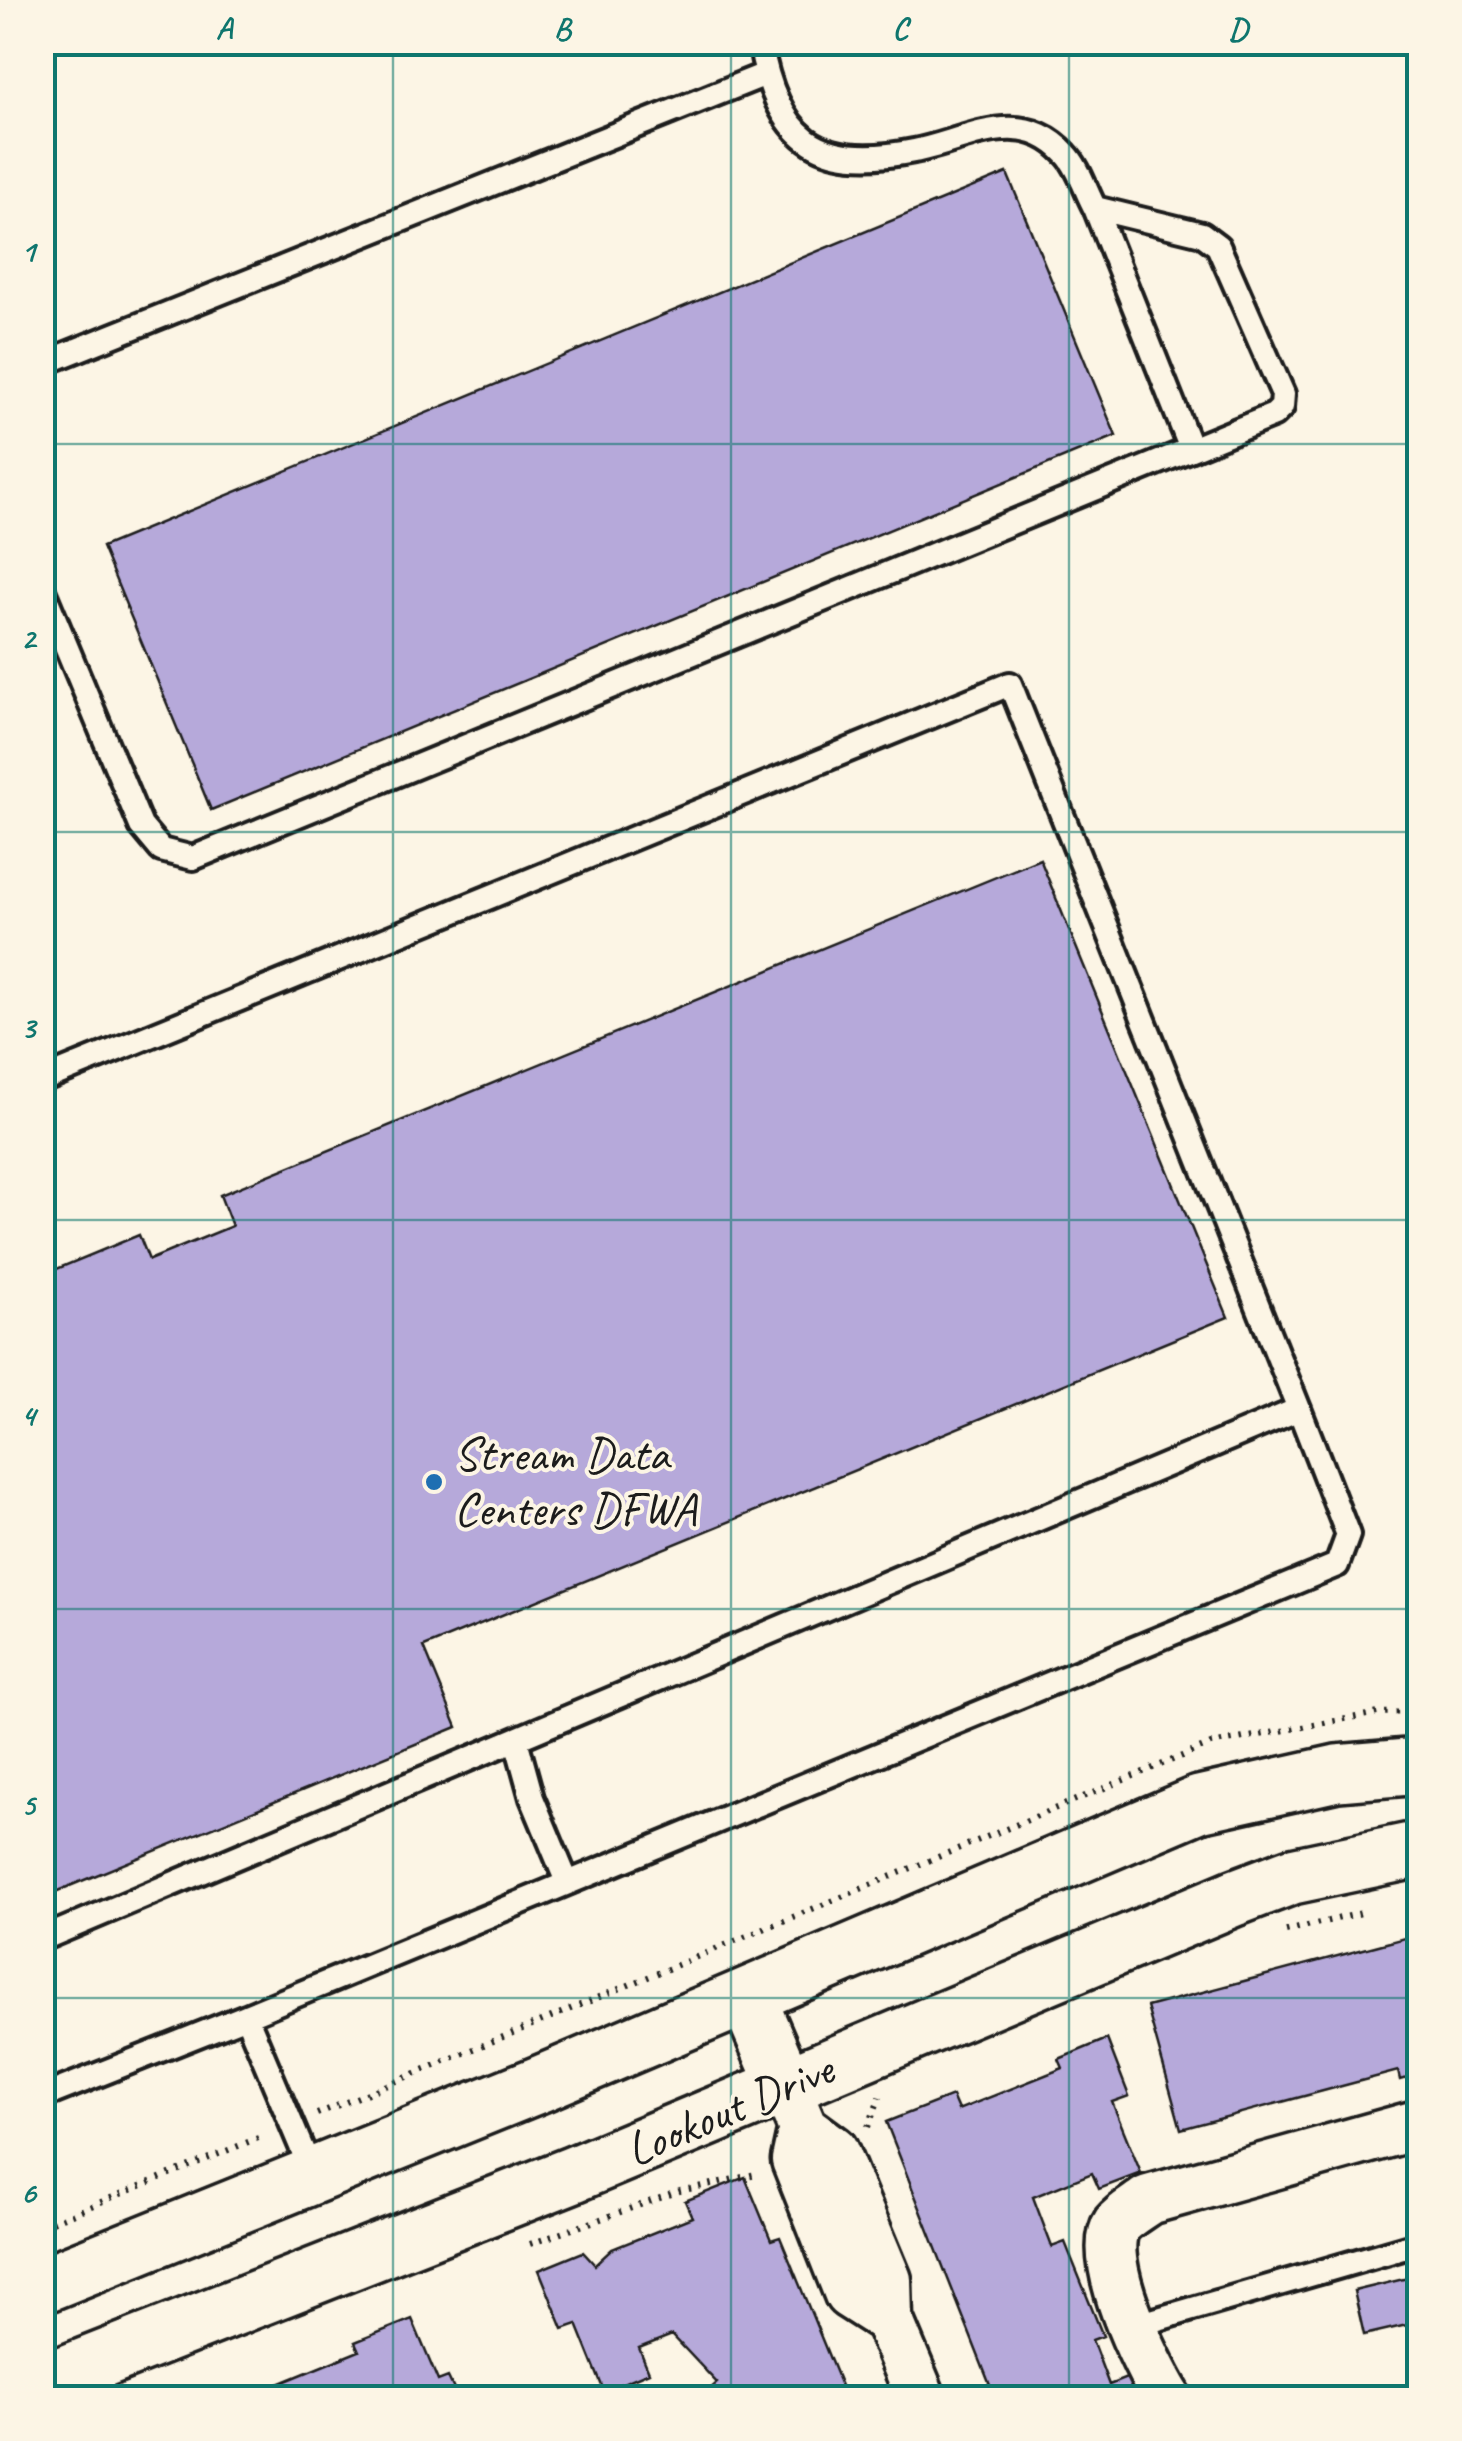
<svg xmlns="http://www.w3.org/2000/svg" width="1462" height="2441" font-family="Caveat,sans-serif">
<rect width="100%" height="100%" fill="#fcf5e5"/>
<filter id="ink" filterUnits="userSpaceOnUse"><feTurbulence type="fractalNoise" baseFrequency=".01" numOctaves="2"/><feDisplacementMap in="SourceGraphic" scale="20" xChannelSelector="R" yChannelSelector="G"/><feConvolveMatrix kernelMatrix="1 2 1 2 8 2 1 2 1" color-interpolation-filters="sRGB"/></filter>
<g filter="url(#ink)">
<path fill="#b6a9da" stroke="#1c1c1c" stroke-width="2.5" d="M1007 173 1116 436 211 810 102 547Z
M1040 859 1228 1317 424 1647 457 1727 55 1892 42 1861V1275L139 1235 149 1260 232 1226 220 1195Z
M1420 1934V2074L1400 2080 1398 2071 1181 2129 1147 2007Z
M1107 2039 1129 2096 1112 2102 1141 2173 1099 2189 1092 2173 1033 2197 1052 2247 1065 2242 1103 2336 1092 2340 1109 2385 1129 2377 1138 2398H995L886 2122 952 2096 958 2110 1063 2068 1059 2059Z
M745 2177 771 2240 780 2237 846 2398H714L710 2389 717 2383 672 2335 639 2348 649 2372 604 2391 577 2324 563 2329 539 2270 583 2252 595 2265 612 2249 692 2217 685 2201Z
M1420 2275V2322L1364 2335 1354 2291Z
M412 2319 438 2381 448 2377 458 2398H244L359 2351 355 2342Z"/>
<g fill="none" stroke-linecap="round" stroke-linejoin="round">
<defs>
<path id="service" d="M1155 42H1181
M1095 208 1191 449
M42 364 766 74
M42 588 141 826 161 850 193 858 1274 415 1282 407 1283 394 1218 246 1202 234 1095 208C1086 192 1079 167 1066 154 1020 104 964 142 914 151 816 171 777 137 760 42
M42 1080 1010 684 1299 1409 42 1939
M516 1740 532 1798 567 1882
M42 2097 246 2016
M313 2175 246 2016 1337 1565 1348 1535 1299 1409
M1134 2326 1420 2243"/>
<path id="minor" d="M785 2085 803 2128 833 2150 887 2280 888 2319 921 2398
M803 2128 796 2160 849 2294 888 2319
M1167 2398C1147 2365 1094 2258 1117 2224 1124 2215 1139 2207 1148 2200L1420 2124"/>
<path id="secondary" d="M747 1996 785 2085
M42 2285 540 2084 1199 1804 1337 1773 1420 1766
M42 2383 574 2174 1234 1898 1292 1876 1420 1849"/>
</defs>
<use href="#service" stroke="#1c1c1c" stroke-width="30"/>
<use href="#minor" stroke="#1c1c1c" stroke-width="55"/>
<use href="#secondary" stroke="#1c1c1c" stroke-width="62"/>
<path stroke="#1c1c1c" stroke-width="6" stroke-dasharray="2.5 8" stroke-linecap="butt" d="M1286 1931 1366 1912
M317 2114 1211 1744 1378 1713 1420 1712
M868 2127 880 2097
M42 2226 263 2136
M530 2244 680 2191 756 2174"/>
<use href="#service" stroke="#fcf5e5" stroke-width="22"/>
<use href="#minor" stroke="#fcf5e5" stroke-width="48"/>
<use href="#secondary" stroke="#fcf5e5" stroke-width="55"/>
</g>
</g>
<path fill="none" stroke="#0f766e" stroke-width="2.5" stroke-opacity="0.55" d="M393 42V2398M731 42V2398M1069 42V2398M42 444H1420M42 832H1420M42 1220H1420M42 1609H1420M42 1998H1420"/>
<circle fill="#1f6fb2" stroke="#fcf5e5" stroke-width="4" cx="434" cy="1482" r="10"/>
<g text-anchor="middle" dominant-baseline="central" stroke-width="8" stroke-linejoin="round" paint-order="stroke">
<g font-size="48" fill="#1c1c1c" stroke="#fcf5e5" text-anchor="start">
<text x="454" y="1454">Stream Data<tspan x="454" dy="55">Centers DFWA</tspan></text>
</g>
<g font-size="48" fill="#1c1c1c" stroke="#fcf5e5">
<text transform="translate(729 2109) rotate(-23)">Lookout Drive</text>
</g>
</g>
<rect width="1462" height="2441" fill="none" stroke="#fcf5e5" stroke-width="110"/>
<rect x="55" y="55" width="1352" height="2331" fill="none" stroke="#0f766e" stroke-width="4"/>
<g font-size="32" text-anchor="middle" font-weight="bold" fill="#0f766e">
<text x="224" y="39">A</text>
<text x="562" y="39">B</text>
<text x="900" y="39">C</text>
<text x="1238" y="39">D</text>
<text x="28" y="261">1</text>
<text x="28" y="649">2</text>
<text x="28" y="1038">3</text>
<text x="28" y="1426">4</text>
<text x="28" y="1815">5</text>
<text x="28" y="2203">6</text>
</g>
</svg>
